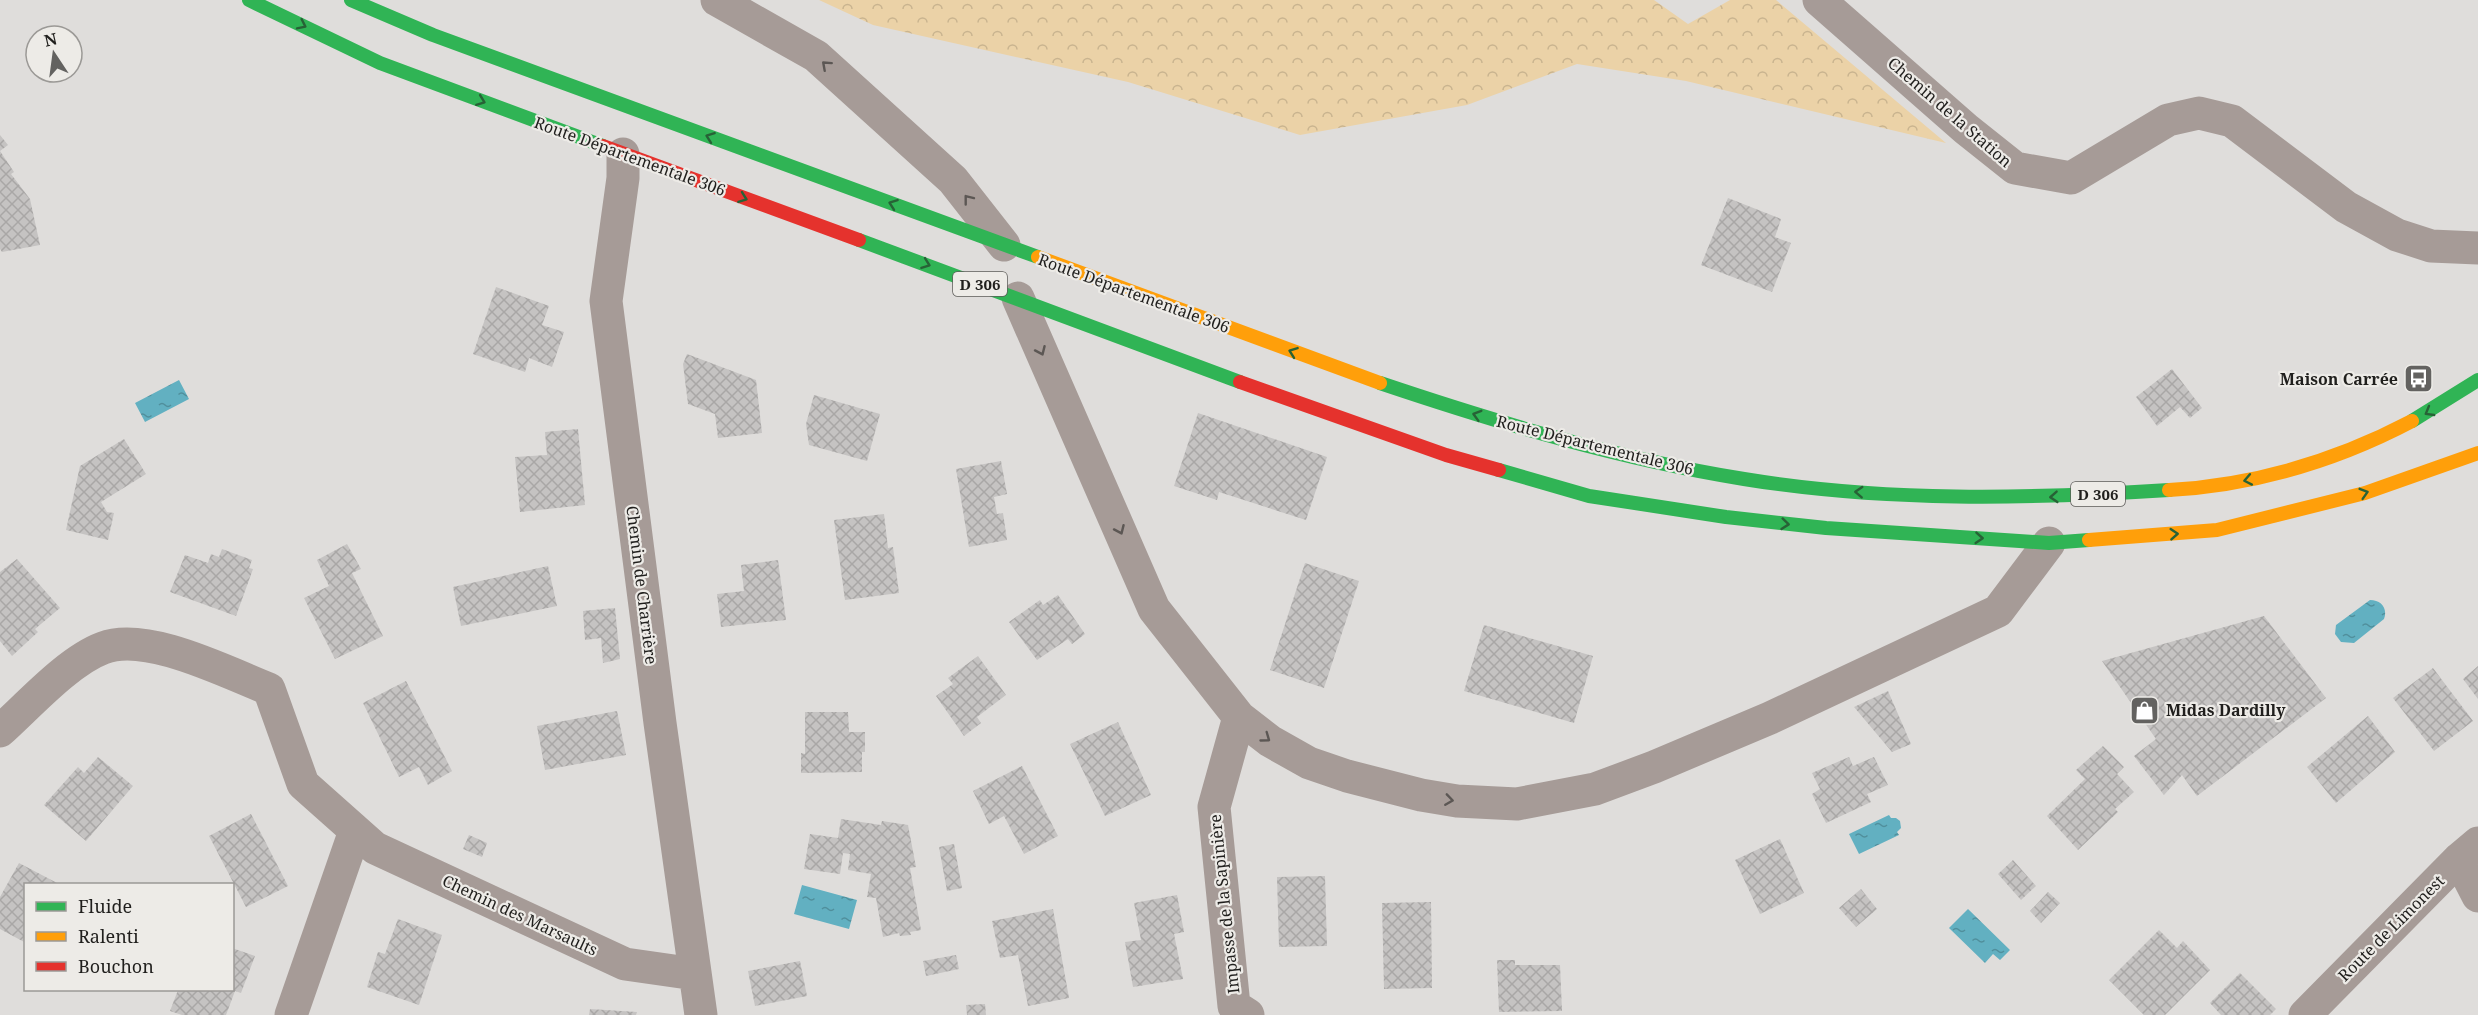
<svg xmlns="http://www.w3.org/2000/svg" width="2478" height="1015" font-family="'Noto Serif',serif">
<defs>
<pattern id="forest-crowns" width="20" height="18" patternUnits="userSpaceOnUse" patternTransform="scale(1.5)"><rect width="20" height="18" fill="#ebd2a7"/><path d="M2 6a3 3 0 1 1 6 0M12 15a3 3 0 1 1 6 0" fill="none" stroke="#c9b48f"/></pattern>
<pattern id="water-ripples" width="26" height="14" patternUnits="userSpaceOnUse" patternTransform="scale(1.5)"><rect width="26" height="14" fill="#62b0c1"/><path d="M2 4q2-2 4 0t4 0M15 11q2-2 4 0t4 0" fill="none" stroke="#508f9c"/></pattern>
<pattern id="building-cross-hatch" width="8" height="8" patternUnits="userSpaceOnUse" patternTransform="scale(1.5)"><rect width="8" height="8" fill="#c5c3c2"/><path d="M0 0l8 8M0 8l8-8" fill="none" stroke="#a9a7a6"/></pattern>
</defs>
<rect width="100%" height="100%" fill="#dfdddb"/>
<path fill="url(#forest-crowns)" d="M819 0H1654L1688 24 1730 0H1776L1946 143 1686 81 1577 64 1467 105 1300 135 1128 82 873 25Z"/>
<path fill="url(#water-ripples)" d="M179 380 189 399 145 422 135 403Z
M2370 600C2381 600 2388 608 2384 619L2354 643 2341 642 2335 634 2336 625Z
M1889 815 1891 818H1896L1900 821 1901 828 1897 832 1899 835 1859 854 1849 834Z
M802 885 857 900 849 929 794 914Z
M1968 909 2010 950 2000 960 1993 954 1985 963 1949 928Z"/>
<path fill="url(#building-cross-hatch)" d="M0 135 8 145 0 151 14 172 11 174 30 199 40 245 2 252 0 249Z
M1728 198 1781 219 1775 237 1791 243 1772 292 1701 265Z
M496 287 549 306 542 325 564 332 552 367 529 358 525 372 473 354Z
M687 354 756 380 762 433 718 438 715 414 688 404 683 364Z
M2172 369 2202 408 2190 418 2180 407 2157 426 2136 397Z
M814 395 880 414 867 461 809 445 806 424Z
M1198 413 1327 457 1306 520 1219 492 1217 500 1174 486Z
M578 429 585 505 520 512 515 457 547 455 545 432Z
M124 439 146 474 101 502 107 512 114 513 108 540 66 530 80 466Z
M1001 461 1007 494 994 497 997 514 1003 513 1007 540 969 547 956 469Z
M884 514 888 548 893 547 899 593 845 600 834 520Z
M347 544 361 569 352 573 383 636 335 659 304 598 329 586 317 560Z
M222 549 252 560 249 568 253 569 236 616 170 592 185 555 208 563 211 554 219 557Z
M17 559 60 608 35 629 38 632 12 656 0 641V572Z
M778 560 786 620 721 627 717 594 744 591 741 565Z
M1305 563 1359 581 1324 688 1270 670Z
M548 566 557 606 461 626 453 587Z
M1058 595 1085 634 1072 644 1068 639 1037 660 1009 622 1040 600 1043 605Z
M615 608 620 659 603 663 601 638 585 640 583 611Z
M2264 616 2326 698 2197 796 2182 775 2164 795 2134 756 2156 739 2102 661Z
M1484 625 1593 656 1574 723 1464 691Z
M978 656 1006 695 977 717 981 723 964 736 936 696 953 684 948 678Z
M2478 666V699L2463 679Z
M2433 668 2473 721 2434 751 2393 698Z
M406 681 452 771 428 785 419 767 399 777 363 703Z
M1888 691 1911 744 1892 752 1854 707Z
M617 711 626 755 545 770 537 726Z
M805 712H848L849 732H865V752H862V772L801 773V753L805 754Z
M2368 716 2395 752 2336 803 2307 767Z
M1118 722 1151 795 1105 816 1070 744Z
M2103 746 2124 767 2117 774 2134 792 2115 809 2118 812 2078 850 2047 816 2085 779 2076 770Z
M98 757 133 786 86 841 44 805 78 767 84 773Z
M1849 757 1853 766 1874 757 1888 785 1867 794 1871 802 1826 823 1812 794 1820 789 1812 773Z
M1022 766 1058 836 1024 854 1004 816 989 824 973 791Z
M251 814 288 886 246 907 209 836Z
M841 819 881 825 882 821 908 825 916 867 910 868 921 930 910 932 911 935 900 936 899 933 883 937 876 898 867 897 871 874 848 870 850 854 843 853 840 874 804 869 810 834 838 838Z
M469 835 487 843 482 857 463 849Z
M1780 839 1804 893 1760 914 1735 860Z
M954 844 962 888 947 891 939 847Z
M2013 860 2036 886 2021 900 1998 874Z
M19 863 59 884H26V943L0 929V897Z
M1325 876 1327 946 1279 947 1277 877Z
M1861 889 1877 909 1856 927 1839 908Z
M2048 892 2060 903 2041 923 2030 911Z
M1177 895 1184 932 1174 934 1183 979 1133 987 1125 942 1141 940 1134 903Z
M1431 902 1432 988 1384 989 1382 903Z
M1053 909 1069 998 1028 1006 1018 955 1000 958 992 921Z
M398 919 442 935 419 1005 367 987 378 952 385 954Z
M2159 930 2177 948 2183 941 2210 970 2165 1015H2144L2109 980Z
M232 948 255 956 241 993 235 991 226 1015H182L170 1011 178 990H232Z
M956 955 959 969 926 976 923 961Z
M1497 960H1515V965H1560L1562 1011 1499 1012Z
M800 961 807 996 755 1006 748 971Z
M2240 973 2276 1009 2270 1015H2221L2210 1003Z
M985 1004 986 1015H967L966 1005Z
M590 1009 637 1012 636 1015H589Z"/>
<g fill="none" stroke-linecap="round" stroke-linejoin="round">
<path stroke="#a69b97" stroke-width="33" d="M717 0 816 56 953 180 1004 245
M1819 0 1966 129 2015 168 2071 178 2168 120 2199 113 2232 121 2346 207 2397 235 2431 246 2478 248
M623 154V178L606 301 660 723 701 1015
M1018 298 1154 609 1239 717 1270 741 1309 763 1347 776 1421 795 1457 801 1517 804 1595 789 1654 767 1770 718 1998 611 2049 543
M1239 717 1214 807 1234 1006 1248 1015
M0 731C28 706 68 661 103 648 146 631 226 672 269 689L303 784 375 848 625 964 695 974
M2459 859 2478 896
M291 1015 355 831
M2305 1015 2459 859 2478 843"/>
<path stroke="#30b455" stroke-width="14" d="M249 0 380 63 603 146
M351 0 433 35 1038 257
M859 240 1240 382
M1380 383C1499 423 1619 459 1744 479 1885 502 2027 499 2169 490
M2412 421 2478 380
M1499 470 1589 496 1726 517 1826 528 2049 543 2089 540"/>
<path stroke="#ff9f0a" stroke-width="14" d="M1038 257 1380 383
M2169 490C2255 485 2336 461 2412 421
M2089 540 2217 530 2365 493 2478 453"/>
<path stroke="#e5322d" stroke-width="14" d="M603 146 859 240
M1240 382 1446 455 1499 470"/>
</g>
<defs><path id="oneway-chevron" d="M-2-3.5L2.5 0L-2 3.5" fill="none" stroke-width="1.6" stroke-linecap="round" stroke-linejoin="round" transform="scale(1.5)"/></defs>
<g stroke="#276236">
<use href="#oneway-chevron" transform="translate(302 25) rotate(26)"/>
<use href="#oneway-chevron" transform="translate(481 101) rotate(21)"/>
<use href="#oneway-chevron" transform="translate(710 137) rotate(-160)"/>
<use href="#oneway-chevron" transform="translate(743 198) rotate(20)"/>
<use href="#oneway-chevron" transform="translate(893 204) rotate(-160)"/>
<use href="#oneway-chevron" transform="translate(926 264) rotate(20)"/>
<use href="#oneway-chevron" transform="translate(1293 352) rotate(-160)"/>
<use href="#oneway-chevron" transform="translate(2429 412) rotate(150)"/>
<use href="#oneway-chevron" transform="translate(1477 415) rotate(-164)"/>
<use href="#oneway-chevron" transform="translate(2248 480) rotate(169)"/>
<use href="#oneway-chevron" transform="translate(1859 492) rotate(-177)"/>
<use href="#oneway-chevron" transform="translate(2364 493) rotate(-17)"/>
<use href="#oneway-chevron" transform="translate(2054 497) rotate(176)"/>
<use href="#oneway-chevron" transform="translate(1785 524) rotate(6)"/>
<use href="#oneway-chevron" transform="translate(2174 534) rotate(-4)"/>
<use href="#oneway-chevron" transform="translate(1979 538) rotate(4)"/>
</g>
<g stroke="#5c5754">
<use href="#oneway-chevron" transform="translate(826 65) rotate(-138)"/>
<use href="#oneway-chevron" transform="translate(968 199) rotate(-128)"/>
<use href="#oneway-chevron" transform="translate(1041 351) rotate(66)"/>
<use href="#oneway-chevron" transform="translate(1120 530) rotate(66)"/>
<use href="#oneway-chevron" transform="translate(1266 738) rotate(36)"/>
<use href="#oneway-chevron" transform="translate(1449 800) rotate(8)"/>
</g>
<defs>
<symbol id="bus-square" viewBox="-11 -11 22 22"><rect x="-9" y="-9" width="18" height="18" rx="4" fill="#636260" stroke="#edebe7"/><path d="M-5-6H5V4H4V6H2V4H-2V6H-4V4H-5ZM-3.5-4V0h7V-4ZM-3.5 1.2v1.5H-2V1.2ZM2 1.2v1.5H3.5V1.2Z" fill="#fff"/></symbol>
<symbol id="shop-square" viewBox="-11 -11 22 22"><rect x="-9" y="-9" width="18" height="18" rx="4" fill="#636260" stroke="#edebe7"/><path d="M-5-2.5h2.3a2.7 3.5 0 0 1 5.4 0H5L5.5 6h-11ZM-1.5-2.5h3a1.5 2.3 0 0 0-3 0Z" fill="#fff"/></symbol>
</defs>
<g fill-rule="evenodd">
<use href="#bus-square" x="2402" y="362" width="33" height="33"/>
<use href="#shop-square" x="2128" y="694" width="33" height="33"/>
</g>
<g text-anchor="middle" dominant-baseline="central" stroke-width="4.5" stroke-linejoin="round" paint-order="stroke">
<g fill="#edebe7" stroke="#5e5c5a" stroke-width="1.5">
<rect x="953" y="272" width="54" height="24" rx="4.5"/>
<rect x="2071" y="482" width="54" height="24" rx="4.5"/>
</g>
<g font-size="15" font-weight="bold" fill="#201f1d">
<text x="980" y="284">D 306</text>
<text x="2098" y="494">D 306</text>
</g>
<g font-size="16" fill="#201f1d" stroke="#edebe7">
<text transform="translate(1950 112) rotate(41)">Chemin de la Station</text>
<text transform="translate(630 156) rotate(20)">Route Départementale 306</text>
<text transform="translate(1134 293) rotate(20)">Route Départementale 306</text>
<text transform="translate(1595 445) rotate(14)">Route Départementale 306</text>
<text transform="translate(642 585) rotate(83)">Chemin de Charrière</text>
<text transform="translate(1224 904) rotate(-96)">Impasse de la Sapinière</text>
<text transform="translate(520 915) rotate(25)">Chemin des Marsaults</text>
<text transform="translate(2391 928) rotate(-45)">Route de Limonest</text>
</g>
<g font-size="16" font-weight="bold" fill="#201f1d" stroke="#edebe7" text-anchor="end">
<text x="2398" y="379">Maison Carrée</text>
<text x="2166" y="710" text-anchor="start">Midas Dardilly</text>
</g>
</g>
<rect x="24" y="883" width="210" height="108" fill="#edebe7" stroke="#9b9996" stroke-width="1.5"/>
<rect x="36" y="902" width="30" height="9" fill="#30b455" stroke="#9b9996" stroke-width="1.5"/>
<text x="78" y="913" font-size="18" fill="#201f1d">Fluide</text>
<rect x="36" y="932" width="30" height="9" fill="#ff9f0a" stroke="#9b9996" stroke-width="1.5"/>
<text x="78" y="943" font-size="18" fill="#201f1d">Ralenti</text>
<rect x="36" y="962" width="30" height="9" fill="#e5322d" stroke="#9b9996" stroke-width="1.5"/>
<text x="78" y="973" font-size="18" fill="#201f1d">Bouchon</text>
<g transform="translate(54 54) rotate(347)"><circle r="28" fill="#edebe7" stroke="#9b9996" stroke-width="1.5"/>
<path d="M0-4.5L10 22L0 15L-10 22Z" fill="#636260"/>
<text y="-9" font-size="16" font-weight="bold" text-anchor="middle" fill="#201f1d">N</text>
</g>
</svg>
